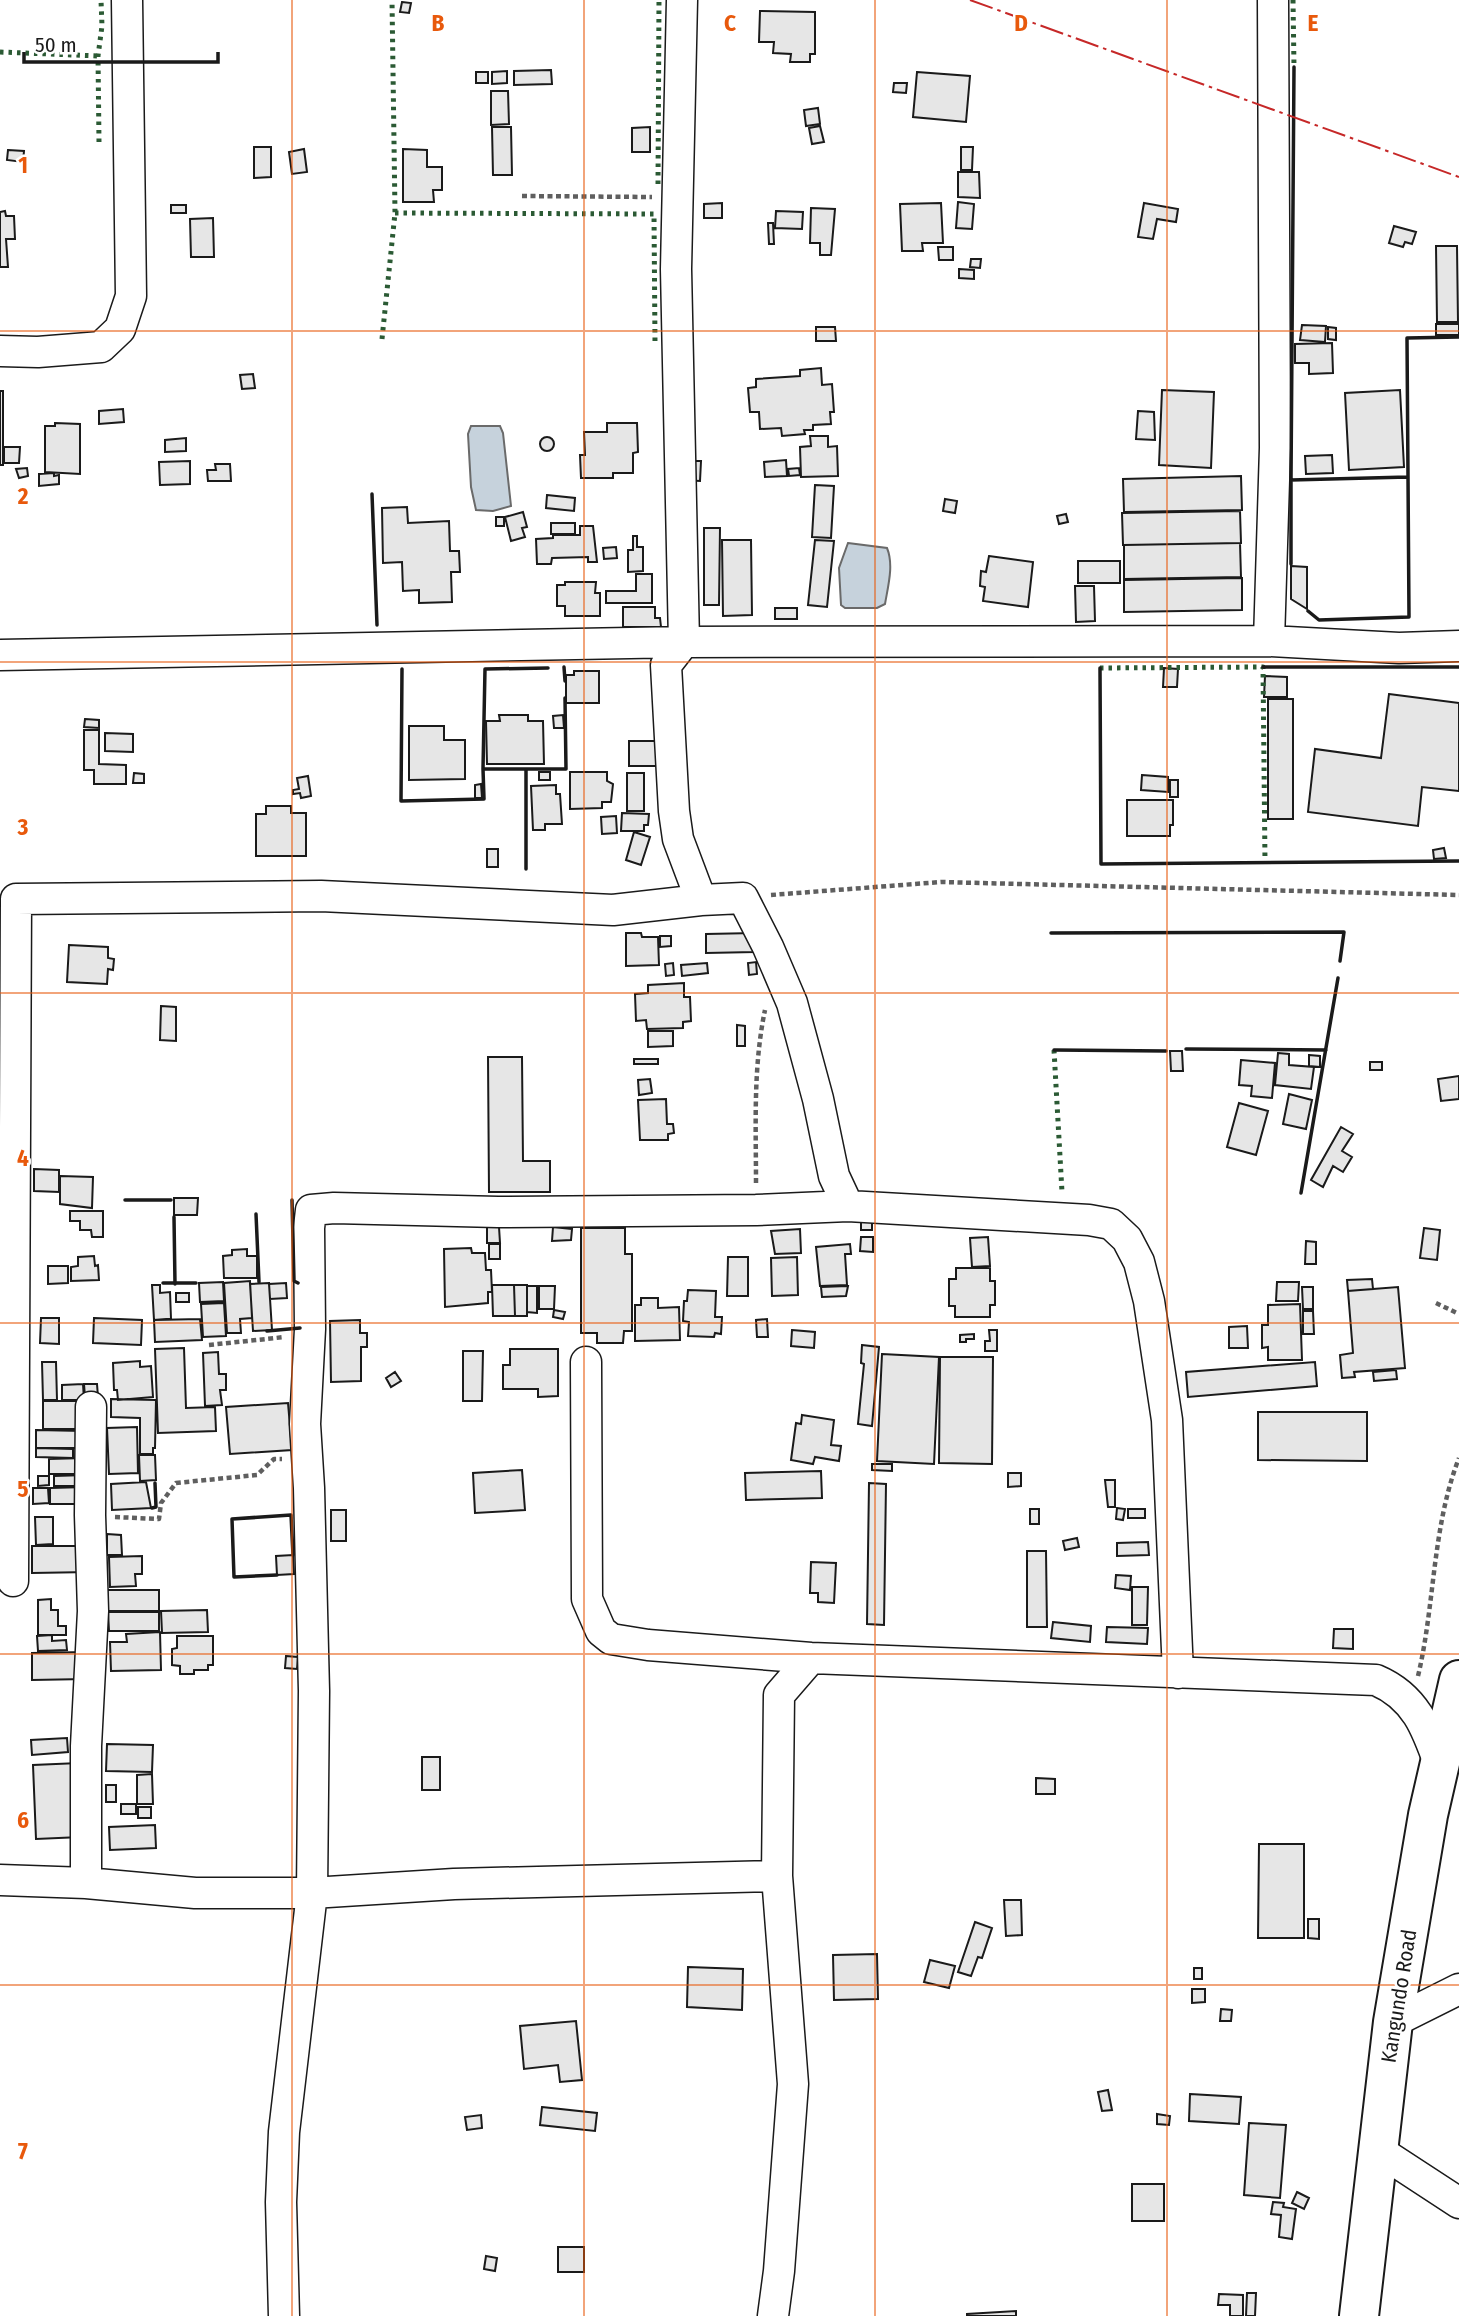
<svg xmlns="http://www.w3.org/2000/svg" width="1459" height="2316" font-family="'Fira Sans Condensed',sans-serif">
<rect width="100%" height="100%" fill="#fff"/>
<path fill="#c6d2dc" stroke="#6a6a6a" stroke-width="2" d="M471 426H500L503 433 511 506 493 511 476 510 471 487 468 434Z
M848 543 887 548C894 565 888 586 885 604L877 608H845L841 605 839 568Z"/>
<path fill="#e6e6e6" stroke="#1a1a1a" stroke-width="2" d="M402 2 411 3 409 13 400 12Z
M760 11 815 12V54H810V62H790L791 54 773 53 774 42H759Z
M551 70 552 84 514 85V71Z
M507 71V83L492 84V72Z
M476 72H488V83H476Z
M917 72 970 76 966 122 913 117Z
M894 83H907L906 93 893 92Z
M491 91H508L509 124 491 125Z
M818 108 820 124 806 126 804 110Z
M820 126 824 142 812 144 809 128Z
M492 127H511L512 175H493Z
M650 127V152H632V128Z
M254 147H271V177L254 178Z
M961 147H973L972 170H961Z
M304 149 307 172 292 174 289 152Z
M403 149 427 150V167H442V190H433L434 202H403Z
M8 150 24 151 23 162 7 160Z
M958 172H979L980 198 958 197Z
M958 202 974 204 972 229 956 228Z
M722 203V218H704V204Z
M941 203 943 243H922L923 251H902L900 204Z
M1144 203 1178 209 1176 222 1157 219 1153 239 1138 237Z
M171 205H186V213H171Z
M811 208 835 209 831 255H820V243H810Z
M5 211 6 216H14L15 239H6L8 267H0V212Z
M776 211 803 212 802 229 775 228Z
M213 218 214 257H191L190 219Z
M768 223H773L774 244H769Z
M1394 226 1416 232 1412 244 1405 242 1403 247 1389 243Z
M1436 246H1457L1458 322H1437Z
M938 247H953V260H939Z
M971 259H981L980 268 970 267Z
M959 269 974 270V279L959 278Z
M1436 324H1459V335H1436Z
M1302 325 1326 326 1325 342 1300 340Z
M816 327H835L836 341H816Z
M1328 327 1336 328V340L1328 339Z
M1332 343 1333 373 1309 374V363H1295V344Z
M821 368 822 385 832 384 834 412H830L831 424 813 425V430H804L805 434 782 436 781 428 760 429 759 412H750L748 388 756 387V379L800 376V370Z
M253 374 255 388 242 389 240 375Z
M1162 390 1214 392 1211 468 1159 465Z
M1400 390 1404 467 1349 470 1345 393Z
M0 391H3V465H0Z
M123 409 124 422 99 424V411Z
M1138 411 1154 412 1155 440 1136 439Z
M55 423 80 424V474L45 472V426H55Z
M607 423H637L638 452 633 453V473H613V478H581L580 455H585L584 432H607Z
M810 436H828V447L837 446 838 476 801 477 800 447 811 446Z
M540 444a7 7 0 1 1 14 0a7 7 0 1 1-14 0Z
M186 438V451L165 452V440Z
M4 447H20L19 463H4Z
M1332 455 1333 473 1306 474 1305 456Z
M786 460 787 476 765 477 764 462Z
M190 461V484L160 485 159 462Z
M684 461H701L700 481 683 480Z
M215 464H230L231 481H208L207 470H216Z
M27 468 28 476 19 478 16 469Z
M799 468 800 475 789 476 788 469Z
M54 473V476L59 475V484L39 486V474Z
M1241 476 1242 510 1124 512 1123 479Z
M815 485 834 486 831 538 812 537Z
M547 495 575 498 574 511 546 508Z
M945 499 957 501 955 513 943 511Z
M407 507 408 523 449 521 450 551H459L460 572H451L452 602 419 603V590L403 591 402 562 383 563 382 508Z
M1240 511 1241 543 1123 545 1122 513Z
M523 512 527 527 522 528 525 537 511 541 505 517Z
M1066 514 1068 522 1059 524 1057 516Z
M496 517H504V526H496Z
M551 523H575V534H551Z
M580 526H593L597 562H588V557L552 558 551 564H537L536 539 553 538V535H580Z
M704 528H720L719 605H704Z
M633 536H637V547H643V571L628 572V550H633Z
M722 540H751L752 615 723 616Z
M815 540 834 541 827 607 808 605Z
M1240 543 1241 577 1124 579V545Z
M616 547 617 558 604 559 603 548Z
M989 556 1033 562 1028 607 983 601 985 587 980 586 981 571 986 572Z
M1078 561H1120V583H1078Z
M1291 566 1307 567V609L1291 599Z
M636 574H652V603H606V591H636Z
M1242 578V610L1124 612V580Z
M565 582H596L595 593H600V616H565V606H557V585H565Z
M1075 586H1094L1095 621 1076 622Z
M623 607H655V618H660L661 627H623Z
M775 608H797V619H775Z
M1164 668 1178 669 1177 687H1163Z
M574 671H599V703H566V675H574Z
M1265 676 1287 677V697H1264Z
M1389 694 1459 703V791L1422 787 1418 826 1308 812 1315 749 1381 758Z
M1268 699H1293V819H1268Z
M499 715H528V721H543L544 764H487L486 721H500Z
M563 715 564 728H554L553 716Z
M85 719 99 720V728L84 727Z
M409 726H444V740H465V779L409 780Z
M84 730H99V764L126 765V784H94V770H84Z
M105 733 133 734V752L105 751Z
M629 741H660L661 766H629Z
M539 772H550V780H539Z
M570 772H607V781L613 784 611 802H602V808L570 809Z
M134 773 144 774V783H133Z
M627 773H644V811H627Z
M1142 775 1168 777V792L1141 790Z
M308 776 311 796 301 798 300 793 293 794V790L299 789 297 778Z
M1170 780H1178V797H1170Z
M481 784 482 798H475V785Z
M556 785V794H560L562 824H545V830H533L531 786Z
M1127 800H1173V825H1170V836H1127Z
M266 806H291V813H306V856H256V814H266Z
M622 813 649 814 648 825H644V831H621Z
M616 816 617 833 602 834 601 817Z
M634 832 650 837 641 865 626 860Z
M1444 848 1446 858 1434 859 1433 850Z
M487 849H498V867H487Z
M626 933H641L642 937H658L659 965 626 966Z
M755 933V952L706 953V934Z
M660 936H671V946L660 947Z
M69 945 108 947V958L114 959 113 970 108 969 107 984 67 982Z
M756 962 757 974 749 975 748 963Z
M673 963 674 975 666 976 665 964Z
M707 963 708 973 682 976 681 965Z
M684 983V997H690L691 1021 683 1022V1028L647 1029 646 1020 636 1021 635 994 648 993V985Z
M161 1006 176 1007V1041L160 1040Z
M737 1025 745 1026V1046H737Z
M648 1031H673V1046L648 1047Z
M1170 1051H1182L1183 1071H1171Z
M1278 1053 1289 1054V1065L1314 1067 1311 1089 1275 1085Z
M1309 1055 1320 1056V1067L1309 1066Z
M488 1057H522L523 1161H550V1192H489Z
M634 1059H658V1064H634Z
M1241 1060 1275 1063 1272 1098 1251 1096 1252 1086 1239 1085Z
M1370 1062H1382V1070H1370Z
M1459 1076V1099L1441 1101 1438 1079Z
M650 1079 652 1093 639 1095 638 1080Z
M1289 1094 1312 1100 1306 1129 1283 1124Z
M666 1099 667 1124H673L674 1133 668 1134V1140H640L638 1100Z
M1239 1103 1268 1111 1256 1155 1227 1147Z
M1341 1127 1353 1134 1342 1151 1352 1157 1343 1172 1333 1166 1323 1187 1311 1180Z
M34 1169 59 1170V1192L34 1191Z
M60 1176 93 1177 92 1208 60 1204Z
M174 1198H198L197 1215H174Z
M70 1211H103V1237H92L91 1230H80V1221H70Z
M861 1221H872V1230H861Z
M487 1227H499L500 1243H487Z
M553 1227 572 1229 571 1240 552 1241Z
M581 1228H625V1254H632V1331H624L623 1343H597V1333H581Z
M1424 1228 1440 1230 1437 1260 1420 1258Z
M800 1229 801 1253 775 1254 771 1231Z
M861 1237H873V1252L860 1251Z
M988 1237 990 1266 972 1267 970 1238Z
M1306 1241 1316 1242V1264H1305Z
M489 1244H500V1259H489Z
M850 1244 851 1254H845L847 1285 820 1286 816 1247Z
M471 1248 472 1253H485L486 1270H491L492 1292H488V1303L445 1307 444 1249Z
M247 1249V1256H257V1278H224L223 1256 232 1255V1250Z
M94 1256 95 1266 98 1265 99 1280 71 1281V1267L78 1266V1257Z
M728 1257H748V1296H727Z
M797 1257 798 1295 772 1296 771 1258Z
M48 1266H68V1283L48 1284Z
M956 1268H990V1281H995V1305H990V1317H955V1306H949V1279H956Z
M1372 1279 1373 1289 1348 1291 1347 1280Z
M250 1281 252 1318 240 1319 241 1333H227L224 1283Z
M223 1282 224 1301 200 1302 199 1283Z
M1277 1282H1299L1298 1301H1276Z
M269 1283 272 1330 253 1331 250 1284Z
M286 1283 287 1298 270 1299 269 1284Z
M152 1285H160V1293L170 1292 171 1319 154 1320Z
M492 1285H514L515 1316H493Z
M514 1285H527V1316H515Z
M527 1286H537V1313L527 1312Z
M539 1286H555L554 1309H539Z
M848 1286 846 1296 822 1297 821 1287Z
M1302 1287H1313V1309H1303Z
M1398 1287 1405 1368 1354 1372 1355 1377 1342 1378 1340 1355 1353 1353 1348 1291Z
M688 1290 716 1291 715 1317H722L721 1334 715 1333 714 1337 688 1336 689 1322 683 1321 684 1301H687Z
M176 1293H189V1302H176Z
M641 1298H658V1308L679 1307 680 1340 635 1341V1305H641Z
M224 1303 226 1336 203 1337 201 1304Z
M1300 1304 1302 1360H1268V1347L1262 1348V1325H1268V1305Z
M554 1310 565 1312 563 1319 553 1317Z
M1303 1311H1313L1314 1334H1303Z
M41 1318H59V1344L40 1343Z
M94 1318 142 1320 141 1345 93 1343Z
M200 1319 202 1340 155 1342 154 1320Z
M767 1319 768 1337H757L756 1320Z
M360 1320V1333H367V1347H361V1381L331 1382 330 1321Z
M1247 1326 1248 1348H1229V1327Z
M792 1330 815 1332 814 1348 791 1346Z
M989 1330H997V1351H985V1341H990Z
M974 1334V1339H966V1342H960V1335Z
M862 1345 879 1347 872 1426 858 1424 864 1364 861 1363Z
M184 1348 186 1408 215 1407 216 1431 158 1433 155 1349Z
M510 1349H558V1396L538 1397V1389H503V1365H510Z
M463 1351H483L482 1401H463Z
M218 1352 219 1374H226V1390H220L222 1405 205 1406 203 1353Z
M882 1354 939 1357 934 1464 877 1461Z
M940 1357H993L992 1464 939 1463Z
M140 1361V1367L151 1366 153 1397 118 1400 117 1390H114L113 1363Z
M42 1362H56L57 1400H43Z
M1315 1362 1317 1386 1188 1397 1186 1372Z
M1396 1370 1397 1379 1374 1381 1373 1372Z
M395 1372 401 1381 391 1387 386 1378Z
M83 1384 84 1400H62V1385Z
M84 1384H97L98 1397H85Z
M111 1399 156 1400 155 1448H153V1454H140V1418L111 1417Z
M43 1401H84V1429H43Z
M288 1403 292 1450 230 1454 226 1407Z
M1258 1412H1367V1461L1258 1460Z
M802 1415 834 1420 831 1445 841 1446 839 1461 815 1457 813 1464 791 1460 796 1423 801 1424Z
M137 1427 138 1473 109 1474 107 1428Z
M36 1430 84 1431V1448H36Z
M36 1448 73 1449V1458L36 1457Z
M139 1455H155L156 1480 140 1481Z
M85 1458V1474H49V1459Z
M872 1464H892V1471L872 1470Z
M522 1470 525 1510 475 1513 473 1473Z
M821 1471 822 1498 746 1500 745 1473Z
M1008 1473H1021V1486L1008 1487Z
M86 1475V1486H54V1476Z
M38 1476H49V1485L38 1486Z
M1105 1480H1115V1507H1108Z
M146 1482 151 1508 112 1510 111 1484Z
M869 1483 886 1484 884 1625 867 1624Z
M86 1487V1504H50V1488Z
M33 1488H48L49 1503 33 1504Z
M1117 1508 1125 1509 1123 1520 1116 1519Z
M1030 1509H1039V1524H1030Z
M1128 1509H1145V1518H1128Z
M331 1510H346V1541H331Z
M35 1517H53V1544L36 1545Z
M107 1534 121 1535 122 1555H107Z
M1077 1538 1079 1547 1065 1550 1063 1541Z
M1148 1542 1149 1555 1117 1556V1543Z
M32 1546H89L90 1572 32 1573Z
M1027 1551H1046L1047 1627H1027Z
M293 1555 294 1574 277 1575 276 1556Z
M142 1556V1574H135L136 1586 110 1587 109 1557Z
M811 1562 836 1563 834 1603 818 1602V1593H810Z
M1116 1575 1131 1576 1130 1590 1115 1588Z
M1132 1587H1148L1147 1625H1132Z
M107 1590H159V1611H108Z
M51 1599V1610H58V1626H66V1635H38V1600Z
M207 1610 208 1632 162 1633 161 1611Z
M108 1612H159V1631H109Z
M1053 1622 1091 1626 1090 1642 1051 1638Z
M1107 1627 1148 1628 1147 1644 1106 1642Z
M1334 1629H1353V1649L1333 1648Z
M160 1632 161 1670 111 1671 110 1642H127L126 1634Z
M52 1635V1641L66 1640 67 1650 38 1651 37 1636Z
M177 1636H213V1665H208V1670H194V1674H180V1666L172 1665V1649L177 1648Z
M86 1652V1679L32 1680V1653Z
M286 1656 298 1657 297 1669 285 1668Z
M67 1738 68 1752 32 1755 31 1740Z
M107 1744 153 1745 152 1772 106 1771Z
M422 1757H440V1790H422Z
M79 1763 81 1837 36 1839 33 1765Z
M152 1774 153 1804H137V1775Z
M1036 1778 1055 1779V1794H1036Z
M106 1785H116V1802H106Z
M121 1804H136V1814H121Z
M138 1807H151V1818H138Z
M155 1825 156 1848 110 1850 109 1827Z
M1259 1844H1304V1938H1258Z
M1004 1900H1021L1022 1935 1006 1936Z
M1308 1919H1319V1939L1308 1938Z
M975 1922 992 1928 982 1958 978 1957 971 1976 958 1972Z
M877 1954 878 1999 834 2000 833 1955Z
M930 1960 955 1966 949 1988 924 1982Z
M688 1967 743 1969 742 2010 687 2007Z
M1194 1968H1202V1979H1194Z
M1192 1989H1205V2002L1192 2003Z
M1221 2009 1232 2010 1231 2021H1220Z
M576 2021 582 2080 560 2082 558 2065 524 2069 520 2026Z
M1108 2090 1112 2110 1102 2111 1098 2092Z
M1190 2094 1241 2097 1239 2124 1189 2121Z
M542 2107 597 2113 595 2131 540 2125Z
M1157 2114 1170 2116 1169 2125 1157 2124Z
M481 2115 482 2128 467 2130 465 2117Z
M1249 2123 1286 2125 1280 2198 1244 2195Z
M1132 2184H1164V2221H1132Z
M1297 2192 1309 2198 1304 2209 1292 2203Z
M1273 2202 1284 2203 1283 2207 1296 2209 1292 2239 1279 2237 1281 2215 1271 2214Z
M558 2247H584V2272H558Z
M486 2256 497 2258 495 2271 484 2269Z
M1247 2293H1256L1255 2316H1246Z
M1219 2294 1243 2295V2316H1230V2305H1218Z
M1016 2311V2316H967V2314Z"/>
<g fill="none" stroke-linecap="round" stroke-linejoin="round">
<defs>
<path id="minor" d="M682 0 676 269 684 642 666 665 674 811 678 839 701 900
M0 351 38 352 101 347 120 329 131 296 127 0
M1269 641 1275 448 1273 0
M0 655 684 642 1269 641 1399 648 1459 646
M586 1362 587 1599 601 1631 611 1639 648 1645 811 1658 1376 1680C1416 1697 1427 1729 1440 1766
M13 1581 16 899 321 896 613 910 701 900 743 898 768 947 792 1003 818 1099 834 1176 848 1206
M0 1880 86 1883 195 1893H312L454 1884 777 1876
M86 1883V1746L93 1611 90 1515 91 1407
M1393 2022 1459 1989
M1378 2150 1459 2203
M284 2316 281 2202 284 2132 312 1893 314 1691 309 1488 305 1424 310 1329 309 1228 311 1210 334 1208 498 1212 756 1210 848 1206 1089 1220 1111 1224 1127 1239 1139 1262 1149 1301 1167 1420 1178 1673
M773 2316 779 2271 793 2084 777 1876 779 1695 811 1658"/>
<path id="highway" d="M1359 2316 1393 2022 1428 1815 1459 1680"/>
</defs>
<use href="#minor" stroke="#1a1a1a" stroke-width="33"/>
<use href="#highway" stroke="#1a1a1a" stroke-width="42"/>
<path stroke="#5f5f5f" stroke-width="4.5" stroke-dasharray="5 3.5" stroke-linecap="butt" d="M522 196 652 197
M771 895 941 882 1459 895
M756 1183C756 1125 753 1067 765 1010
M1436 1303 1459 1314
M209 1345 285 1337
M115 1517 159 1519 161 1503 176 1483 257 1475 274 1459H282
M1418 1676C1435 1605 1432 1527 1459 1458"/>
<use href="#minor" stroke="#fff" stroke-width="30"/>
<use href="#highway" stroke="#fff" stroke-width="38"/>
<path stroke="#2b5a34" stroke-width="5" stroke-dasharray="3.5 5" stroke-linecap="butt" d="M1293 0 1294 67
M0 52 98 56
M99 142 98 56 102 26 101 0
M658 184 659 0
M395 213 654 214 655 343
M382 339 395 213 392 0
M1100 668 1263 667 1265 862
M1054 1050 1062 1192"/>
<path stroke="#1a1a1a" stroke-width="3.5" d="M1408 477 1407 338 1459 337
M1291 480 1294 67
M372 494 377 625
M1291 564V480L1408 477 1409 617 1319 620 1308 611
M564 667 565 681
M1263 667H1459
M548 668 485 669 483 769H566L565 698
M1100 668 1101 864 1459 861
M402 669 401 801 484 799 483 769
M526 869V769
M1051 933 1344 932 1340 961
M1186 1049 1326 1050
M1054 1050 1166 1051
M1301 1193 1338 978
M125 1200H171
M292 1200 294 1281 298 1283
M256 1214 259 1282
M174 1217 175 1284
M163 1283H196
M267 1331 300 1328
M152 1508 156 1507 155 1483
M277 1575 234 1577 232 1519 291 1515 293 1555"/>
<path stroke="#c62828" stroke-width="2" stroke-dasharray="24 5 3.5 5" stroke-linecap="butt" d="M970 0 1459 177"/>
</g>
<path fill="none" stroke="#e8590c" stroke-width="2" stroke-opacity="0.55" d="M292 0V2316M584 0V2316M875 0V2316M1167 0V2316M0 331H1459M0 662H1459M0 993H1459M0 1323H1459M0 1654H1459M0 1985H1459"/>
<g text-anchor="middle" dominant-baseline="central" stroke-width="5" stroke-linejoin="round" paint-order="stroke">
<g font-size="21" fill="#1a1a1a" stroke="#fff">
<text transform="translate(1399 1996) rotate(-81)">Kangundo Road</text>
</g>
</g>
<g font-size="23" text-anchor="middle" font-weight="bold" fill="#e8590c" stroke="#fff" stroke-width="5" stroke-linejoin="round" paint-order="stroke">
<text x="438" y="31">B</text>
<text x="730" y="31">C</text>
<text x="1021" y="31">D</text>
<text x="1313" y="31">E</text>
<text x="23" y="173">1</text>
<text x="23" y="504">2</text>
<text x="23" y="835">3</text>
<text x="23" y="1166">4</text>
<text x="23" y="1497">5</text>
<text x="23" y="1828">6</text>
<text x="23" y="2159">7</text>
</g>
<path d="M24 52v10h194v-10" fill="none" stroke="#1a1a1a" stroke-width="3.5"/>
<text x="35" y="52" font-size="21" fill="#1a1a1a" stroke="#ffffff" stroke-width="5" paint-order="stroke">50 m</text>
</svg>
